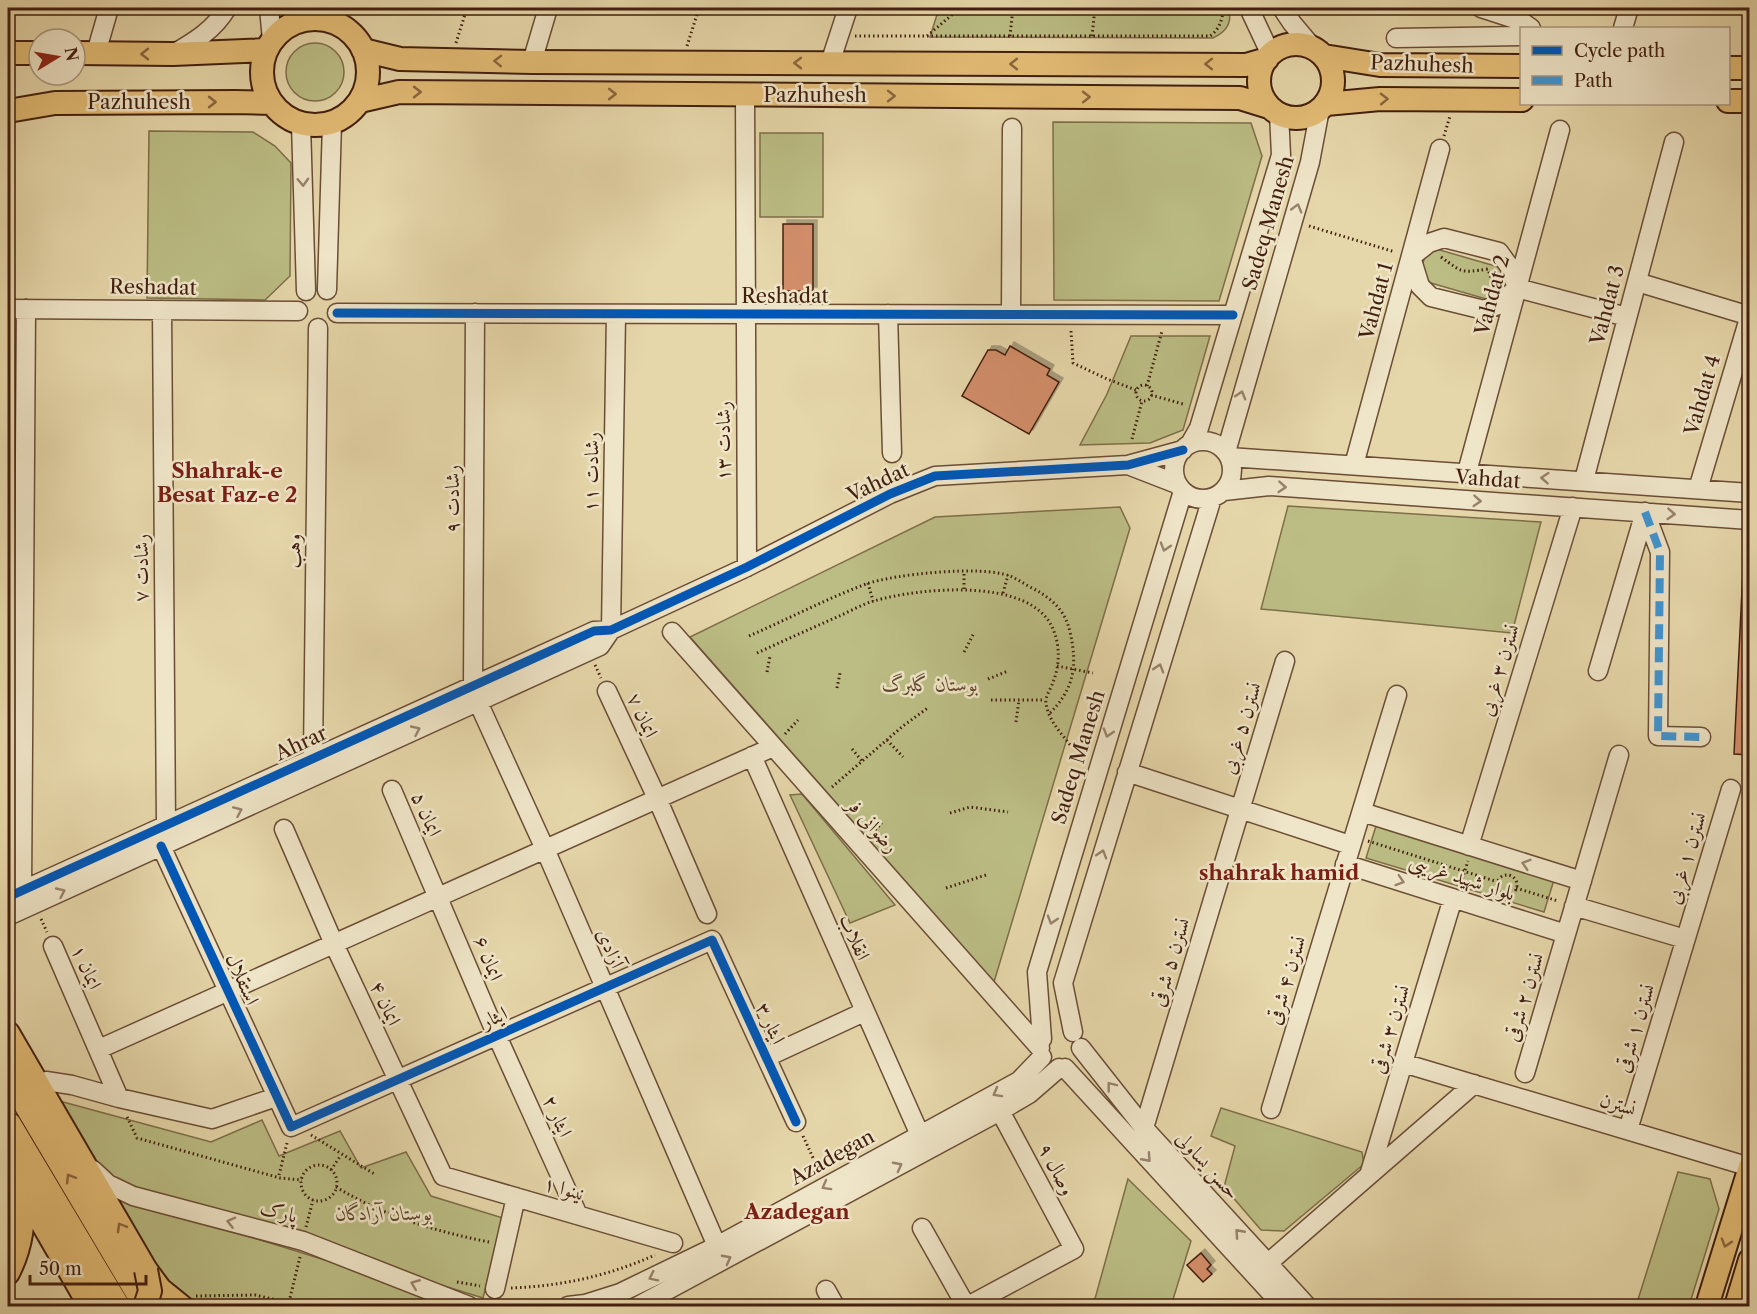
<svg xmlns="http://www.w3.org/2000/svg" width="1757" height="1314" font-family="'Libre Caslon Text',Amiri,serif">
<defs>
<filter id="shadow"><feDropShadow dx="4" dy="-4" stdDeviation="0" flood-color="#0004"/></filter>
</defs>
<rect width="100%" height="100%" fill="#e6d7aa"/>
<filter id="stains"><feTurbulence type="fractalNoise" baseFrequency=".00333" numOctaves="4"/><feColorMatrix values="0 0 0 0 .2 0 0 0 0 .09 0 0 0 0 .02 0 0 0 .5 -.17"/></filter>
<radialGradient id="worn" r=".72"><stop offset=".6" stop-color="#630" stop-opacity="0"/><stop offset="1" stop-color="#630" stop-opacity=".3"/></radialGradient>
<path fill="#bbbd84" stroke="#7e6e4a" stroke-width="1.5" d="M939 8H1228C1233 22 1226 32 1213 38L930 37Z
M286 72a29 29 0 1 1 58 0a29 29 0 1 1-58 0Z
M1053 122 1251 123 1262 156 1219 301 1054 300Z
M149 131 253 132 275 146 291 163 290 276 265 300 147 298Z
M760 133H823V217H760Z
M1433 248 1502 268 1506 275 1500 297 1493 301 1424 281 1420 274 1426 252Z
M1131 336H1210L1183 430 1150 443 1080 445 1107 394Z
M1288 506 1541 522 1512 633 1261 609Z
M1120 507 1130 528 994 982 690 637 935 517Z
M802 794 895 905 850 923 790 795Z
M1376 826 1554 880 1544 912 1366 858Z
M52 1099 211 1142 262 1120 279 1156 340 1131 361 1168 406 1152 431 1196 503 1218 483 1298 126 1187 88 1157Z
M1221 1108 1362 1152 1364 1164 1284 1231 1261 1230 1224 1187 1235 1146 1211 1136Z
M1678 1172 1710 1179 1719 1209 1689 1306H1636Z
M1128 1179 1191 1241 1171 1306H1093Z
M109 1193 444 1297 443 1305 440 1306H289L196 1300 176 1293 156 1274Z"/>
<path fill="#d28e6a" stroke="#421f0f" stroke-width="1.5" filter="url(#shadow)" d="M783 224H813V291H783Z
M1010 346 1050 369 1047 375 1059 382 1029 434 962 396 988 350H996L1005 355Z
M1743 571H1750V611L1741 610Z
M1741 610 1750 611V755L1734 754Z
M1201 1253 1211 1265 1207 1269 1212 1274 1203 1282 1187 1265Z"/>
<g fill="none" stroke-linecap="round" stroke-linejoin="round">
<defs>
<path id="minor" d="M269 8 272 40
M329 8 340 25
M1249 8 1271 55
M1282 8 1292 23 1313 48
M1481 8 1521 21 1531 28
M1623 28 1629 8
M1396 38 1522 36
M96 53 109 8
M173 54C194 42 214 30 227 8
M532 62 548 8
M830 63 848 8
M745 95 747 567
M301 124 306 291
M1444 238 1499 252 1509 266 1517 288 1498 305 1484 310 1431 297 1420 286 1411 257 1429 243Z
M1637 282 1750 316
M1517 288 1627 317
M327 290 332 123
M8 309 298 311
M162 310 166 826
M337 313 1233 315
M888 314 892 453
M1011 314 1012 128
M1174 470a29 29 0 1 1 58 0a29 29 0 1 1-58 0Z
M1190 444 1199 428 1281 155 1279 114
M1226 452 1310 162 1320 109
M1229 457 1750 493
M1128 465 1177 484
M1354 465 1440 149
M1467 472 1560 130
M1584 480 1674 142
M1698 489 1750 315
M1224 491 1269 486 1750 520
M1645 512 1660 552 1658 736 1701 737
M611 630 616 314
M672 632 1040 1048
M1598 671 1645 512
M473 686 475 313
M607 691 657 798 707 914
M478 702 545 849 717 1246
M752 756 920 1135
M318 766 313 757 318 328
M1127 772 1350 845
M392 790 497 1036 578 1215
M1362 812 1582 881
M284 829 334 944 443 1176 673 1243
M161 846 291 1127 712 940 796 1122
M1469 846 1573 507
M1345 864 1566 934
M22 891 26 309
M8 897 594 631 611 630 747 567 890 494 935 476 1128 465 1183 450
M1574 906 1685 939
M8 916 600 646 611 630
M53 946 119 1098
M1073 1032 1063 983 1212 498
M1042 1039 1037 972 1183 491
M1081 1048 1144 1128 1307 1306
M99 1049 773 747
M767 1057 864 1012
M1403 1063 1750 1167
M1065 1068 1283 1306
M1525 1073 1619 755
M46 1081 72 1085 119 1098 212 1119 276 1097
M1271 1109 1397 695
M1144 1128 1285 661
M1628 1130 1731 789
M93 1170 108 1184 133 1196 303 1241 469 1306
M1370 1172 1453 898
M922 1228 966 1306
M1267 1264 1474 1084
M495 1289 516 1197
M826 1290 835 1306
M568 1306 585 1304 620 1293 717 1246 1019 1081 1042 1057
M638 1306 1000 1111 1029 1094 1059 1068
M968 1306 1074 1249 1000 1111"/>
<path id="major" d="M262 72a53 53 0 1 1 106 0a53 53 0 1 1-106 0Z
M1259 81a37 37 0 1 1 74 0a37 37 0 1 1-74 0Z
M363 50 400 59 532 62 1246 65 1267 59
M8 53H39
M75 53 173 54 266 50
M1324 56 1380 65 1522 66
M1728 68H1750
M360 101 399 92 1240 98 1269 107
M1728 101H1750
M1326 104 1380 99 1522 100
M8 111 55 103 236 102 272 103
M8 1033 146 1270 160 1289 181 1306
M8 1164 90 1306
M8 1273C21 1248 26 1219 20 1191
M1707 1306 1750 1167
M1736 1306 1750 1260"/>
<path id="highway" d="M8 1072 147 1306
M8 1125 116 1306"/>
</defs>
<use href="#minor" stroke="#6b4d36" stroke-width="21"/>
<use href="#major" stroke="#421f0f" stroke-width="26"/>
<use href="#highway" stroke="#421f0f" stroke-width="28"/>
<path stroke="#421f0f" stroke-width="3" stroke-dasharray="1.5 3" stroke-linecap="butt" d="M855 36H1210C1219 30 1223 19 1223 8
M927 36 960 8
M1010 36 1013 8
M1092 36 1095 8
M456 43 467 8
M687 46 699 8
M1444 136 1450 116
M1309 226 1395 252
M1441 257C1463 273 1460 273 1488 269L1494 287
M1071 331 1073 363 1107 379 1136 390
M1136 393a8 8 0 1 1 16 0a8 8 0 1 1-16 0Z
M1147 386 1162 331
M1151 395 1183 404
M1132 439 1142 401
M868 583 873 601
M964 589V571
M1003 593 1008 575
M749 636C788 619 826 599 866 584 895 574 982 565 1010 576 1017 579 1023 583 1030 587 1050 597 1065 609 1070 632 1078 666 1074 690 1048 715
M964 652 974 633
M757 653C783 641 810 629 837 617 849 612 862 604 874 601 918 588 1031 576 1053 629 1060 645 1060 666 1053 682 1051 689 1045 696 1046 703 1048 720 1061 733 1071 746
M595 665 601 678
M1057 666 1093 673
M767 672 770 656
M988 679 1008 671
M837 688 840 673
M991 700H1045
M1016 722 1019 700
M785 734 798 720
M887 740 903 757
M852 749 862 761
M832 787 903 726 929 707
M950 813 970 807 1008 812
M872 833 882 823
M1368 841 1498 882
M1497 885a10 10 0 1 1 20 0a10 10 0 1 1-20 0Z
M1461 883 1468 861
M946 888 986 875
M1516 888 1558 901
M41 919 47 932
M127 1117 137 1138 280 1178 302 1180
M311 1135 376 1175
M803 1136 819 1171
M301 1183a18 18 0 1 1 36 0a18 18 0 1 1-36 0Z
M331 1170 341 1155
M279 1175 287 1143
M336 1187C384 1216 434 1231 489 1242
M306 1227 313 1200
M457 1282 480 1286
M511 1288C562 1286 608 1276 655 1255
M196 1296 255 1295 303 1306
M289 1302 300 1257"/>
<use href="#minor" stroke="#efe5c8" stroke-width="18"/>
<use href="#major" stroke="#e3bc75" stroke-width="22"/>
<use href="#highway" stroke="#e3bc75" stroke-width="26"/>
<defs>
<path id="major-bridge" d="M145 1306 150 1291 146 1270"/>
</defs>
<use href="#major-bridge" stroke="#421f0f" stroke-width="26" stroke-linecap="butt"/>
<use href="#major-bridge" stroke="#e3bc75" stroke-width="22"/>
<path stroke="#3f94d2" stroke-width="8" stroke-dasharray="15 8" stroke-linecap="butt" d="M1645 512 1660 552 1658 736 1701 737"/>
<defs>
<path id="cycleway" d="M337 313 1233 315
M161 846 291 1127 712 940 796 1122
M8 897 594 631 611 630 747 567 890 494 935 476 1128 465 1183 450"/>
</defs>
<use href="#cycleway" stroke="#efe5c8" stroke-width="13"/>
<use href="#cycleway" stroke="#0057b8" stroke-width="9"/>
</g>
<defs><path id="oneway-chevron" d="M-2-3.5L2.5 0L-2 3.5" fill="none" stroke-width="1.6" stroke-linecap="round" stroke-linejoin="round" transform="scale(1.5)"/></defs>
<g stroke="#8a663d">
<use href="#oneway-chevron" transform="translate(145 54) rotate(-180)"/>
<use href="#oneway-chevron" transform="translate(498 61) rotate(-179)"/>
<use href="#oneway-chevron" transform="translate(798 63) rotate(-180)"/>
<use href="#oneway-chevron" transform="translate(1014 64) rotate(-180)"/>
<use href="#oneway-chevron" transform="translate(1209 64) rotate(-180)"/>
<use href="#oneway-chevron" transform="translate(417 92)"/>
<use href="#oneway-chevron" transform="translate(612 94)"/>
<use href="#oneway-chevron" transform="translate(891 96)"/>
<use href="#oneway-chevron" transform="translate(1086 97)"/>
<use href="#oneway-chevron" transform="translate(1384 99) rotate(-1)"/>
<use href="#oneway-chevron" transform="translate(212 102)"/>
<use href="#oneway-chevron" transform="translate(70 1178) rotate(-121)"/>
<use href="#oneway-chevron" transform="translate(121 1227) rotate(-120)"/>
<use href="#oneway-chevron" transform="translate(1726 1243) rotate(107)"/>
</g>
<g stroke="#98826c">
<use href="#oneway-chevron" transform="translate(303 182) rotate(88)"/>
<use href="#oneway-chevron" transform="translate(1297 208) rotate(-74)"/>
<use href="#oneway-chevron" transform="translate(1241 395) rotate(-73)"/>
<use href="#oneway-chevron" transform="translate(1545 478) rotate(-176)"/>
<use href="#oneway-chevron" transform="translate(1282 487) rotate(4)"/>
<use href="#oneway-chevron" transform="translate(1477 501) rotate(4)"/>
<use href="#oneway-chevron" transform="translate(1671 514) rotate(4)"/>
<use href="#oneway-chevron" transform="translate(1165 547) rotate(107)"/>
<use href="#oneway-chevron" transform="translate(1159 668) rotate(-73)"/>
<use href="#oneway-chevron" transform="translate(416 730) rotate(-25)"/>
<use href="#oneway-chevron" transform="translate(1108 733) rotate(107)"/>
<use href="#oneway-chevron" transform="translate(238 811) rotate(-24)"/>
<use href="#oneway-chevron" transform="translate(1102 854) rotate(-73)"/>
<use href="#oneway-chevron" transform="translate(1526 864) rotate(-163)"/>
<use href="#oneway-chevron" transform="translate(1400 881) rotate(18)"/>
<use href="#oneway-chevron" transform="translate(61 892) rotate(-25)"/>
<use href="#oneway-chevron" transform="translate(1052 920) rotate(107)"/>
<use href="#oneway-chevron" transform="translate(1111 1086) rotate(-128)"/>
<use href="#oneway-chevron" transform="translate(997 1093) rotate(151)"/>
<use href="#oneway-chevron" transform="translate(1147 1158) rotate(48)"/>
<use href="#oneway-chevron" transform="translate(898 1166) rotate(-28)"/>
<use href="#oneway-chevron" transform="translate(826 1186) rotate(151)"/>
<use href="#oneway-chevron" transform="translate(231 1222) rotate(-166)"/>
<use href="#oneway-chevron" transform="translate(1239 1233) rotate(-132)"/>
<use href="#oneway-chevron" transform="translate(727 1259) rotate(-28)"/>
<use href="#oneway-chevron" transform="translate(653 1277) rotate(154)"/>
<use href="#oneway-chevron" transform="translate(415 1284) rotate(-158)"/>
</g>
<g text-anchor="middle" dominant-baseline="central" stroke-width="5" stroke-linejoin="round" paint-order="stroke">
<g font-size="20" fill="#421f0f" stroke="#efe5c8">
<text transform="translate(1422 64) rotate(2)">Pazhuhesh</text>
<text x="815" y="95">Pazhuhesh</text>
<text x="139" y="102">Pazhuhesh</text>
<text transform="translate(1268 223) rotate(-74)">Sadeq Manesh</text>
<text transform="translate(153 287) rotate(1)">Reshadat</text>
<text transform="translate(1492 295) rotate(-75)">Vahdat 2</text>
<text x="785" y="296">Reshadat</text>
<text transform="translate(1376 301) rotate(-75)">Vahdat 1</text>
<text transform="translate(1607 305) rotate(-75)">Vahdat 3</text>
<text transform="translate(1702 395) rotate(-74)">Vahdat 4</text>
<text transform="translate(723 441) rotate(-90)">رشادت ۱۳</text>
<text transform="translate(591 472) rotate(-89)">رشادت ۱۱</text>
<text transform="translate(1488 479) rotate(4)">Vahdat</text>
<text transform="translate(878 482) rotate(-25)">Vahdat</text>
<text transform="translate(452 499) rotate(-90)">رشادت ۹</text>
<text transform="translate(293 551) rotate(-89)">وهب</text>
<text transform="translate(141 568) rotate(-90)">رشادت ۷</text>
<text transform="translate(1499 670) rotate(-73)">نسترن ۳ غربی</text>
<text transform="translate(643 715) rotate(65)">ایمان ۷</text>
<text transform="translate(1241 728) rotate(-73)">نسترن ۵ غربی</text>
<text transform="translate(301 743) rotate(-25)">Ahrar</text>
<text transform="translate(1078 757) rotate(-73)">Sadeq Manesh</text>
<text transform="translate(427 814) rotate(66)">ایمان ۵</text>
<text transform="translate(873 825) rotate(48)">رضوانی فر</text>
<text transform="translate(1686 858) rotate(-73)">نسترن ۱ غربی</text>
<text transform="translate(1462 877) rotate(18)">بلوار شهید غریبی</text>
<text transform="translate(855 937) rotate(66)">انقلاب</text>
<text transform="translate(611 948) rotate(67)">آزادی</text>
<text transform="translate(489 958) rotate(68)">ایمان ۶</text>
<text transform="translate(1170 962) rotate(-73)">نسترن ۵ شرقی</text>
<text transform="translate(87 967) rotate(66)">ایمان ۱</text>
<text transform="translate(243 979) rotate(66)">استقلال</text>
<text transform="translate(1286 980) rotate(-73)">نسترن ۴ شرقی</text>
<text transform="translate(1524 997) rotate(-73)">نسترن ۲ شرقی</text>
<text transform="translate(386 1003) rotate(65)">ایمان ۴</text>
<text transform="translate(494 1017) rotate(-24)">ایثار</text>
<text transform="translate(771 1023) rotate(65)">ایثار ۳</text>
<text transform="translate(1635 1028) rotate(-73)">نسترن ۱ شرقی</text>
<text transform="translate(1390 1029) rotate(-73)">نسترن ۳ شرقی</text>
<text transform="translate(1618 1104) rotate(17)">نسترن</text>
<text transform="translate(558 1116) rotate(66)">ایثار ۲</text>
<text transform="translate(832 1157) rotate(-29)">Azadegan</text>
<text transform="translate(1208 1165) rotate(48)">حسن یساولی</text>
<text transform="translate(1057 1169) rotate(62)">وصال ۹</text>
<text transform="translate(564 1188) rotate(16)">نینوا ۱</text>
<text transform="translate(279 1211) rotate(15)">پارک</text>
</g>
<g font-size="20" font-style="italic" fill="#60462c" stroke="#efe5c8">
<text x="930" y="684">بوستان گلبرگ</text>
<text x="384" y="1213">بوستان آزادگان</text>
</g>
<g font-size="21" font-weight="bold" fill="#7a1f14" stroke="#efe5c8">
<text x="227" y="470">Shahrak-e<tspan x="227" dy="24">Besat Faz-e 2</tspan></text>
<text x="1279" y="872">shahrak hamid</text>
<text x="797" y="1211">Azadegan</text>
</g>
</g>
<rect width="1757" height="1314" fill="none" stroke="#e6d7aa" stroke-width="30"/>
<rect x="9" y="9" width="1739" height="1296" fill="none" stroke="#421f0f" stroke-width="3"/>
<rect x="15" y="15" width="1727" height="1284" fill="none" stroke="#421f0f" stroke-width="1.5"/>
<rect x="1520" y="27" width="210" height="78" fill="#efe5c8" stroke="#aa967e" stroke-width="1.5"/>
<rect x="1532" y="46" width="30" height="9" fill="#0057b8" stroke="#aa967e" stroke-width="1.5"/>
<text x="1574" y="57" font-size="18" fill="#421f0f">Cycle path</text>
<rect x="1532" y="76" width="30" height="9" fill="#3f94d2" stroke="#aa967e" stroke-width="1.5"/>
<text x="1574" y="87" font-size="18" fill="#421f0f">Path</text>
<g transform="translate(57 57) rotate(79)"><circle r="28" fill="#efe5c8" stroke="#aa967e" stroke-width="1.5"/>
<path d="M0-4.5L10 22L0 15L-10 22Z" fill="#8f2418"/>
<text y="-9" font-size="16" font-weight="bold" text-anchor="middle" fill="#421f0f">N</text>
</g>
<path d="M30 1275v9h116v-9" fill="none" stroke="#421f0f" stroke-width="3"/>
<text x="39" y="1275" font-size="18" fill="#421f0f" stroke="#efe5c8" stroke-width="4.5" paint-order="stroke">50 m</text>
<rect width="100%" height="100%" filter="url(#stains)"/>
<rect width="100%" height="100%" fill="url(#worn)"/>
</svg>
